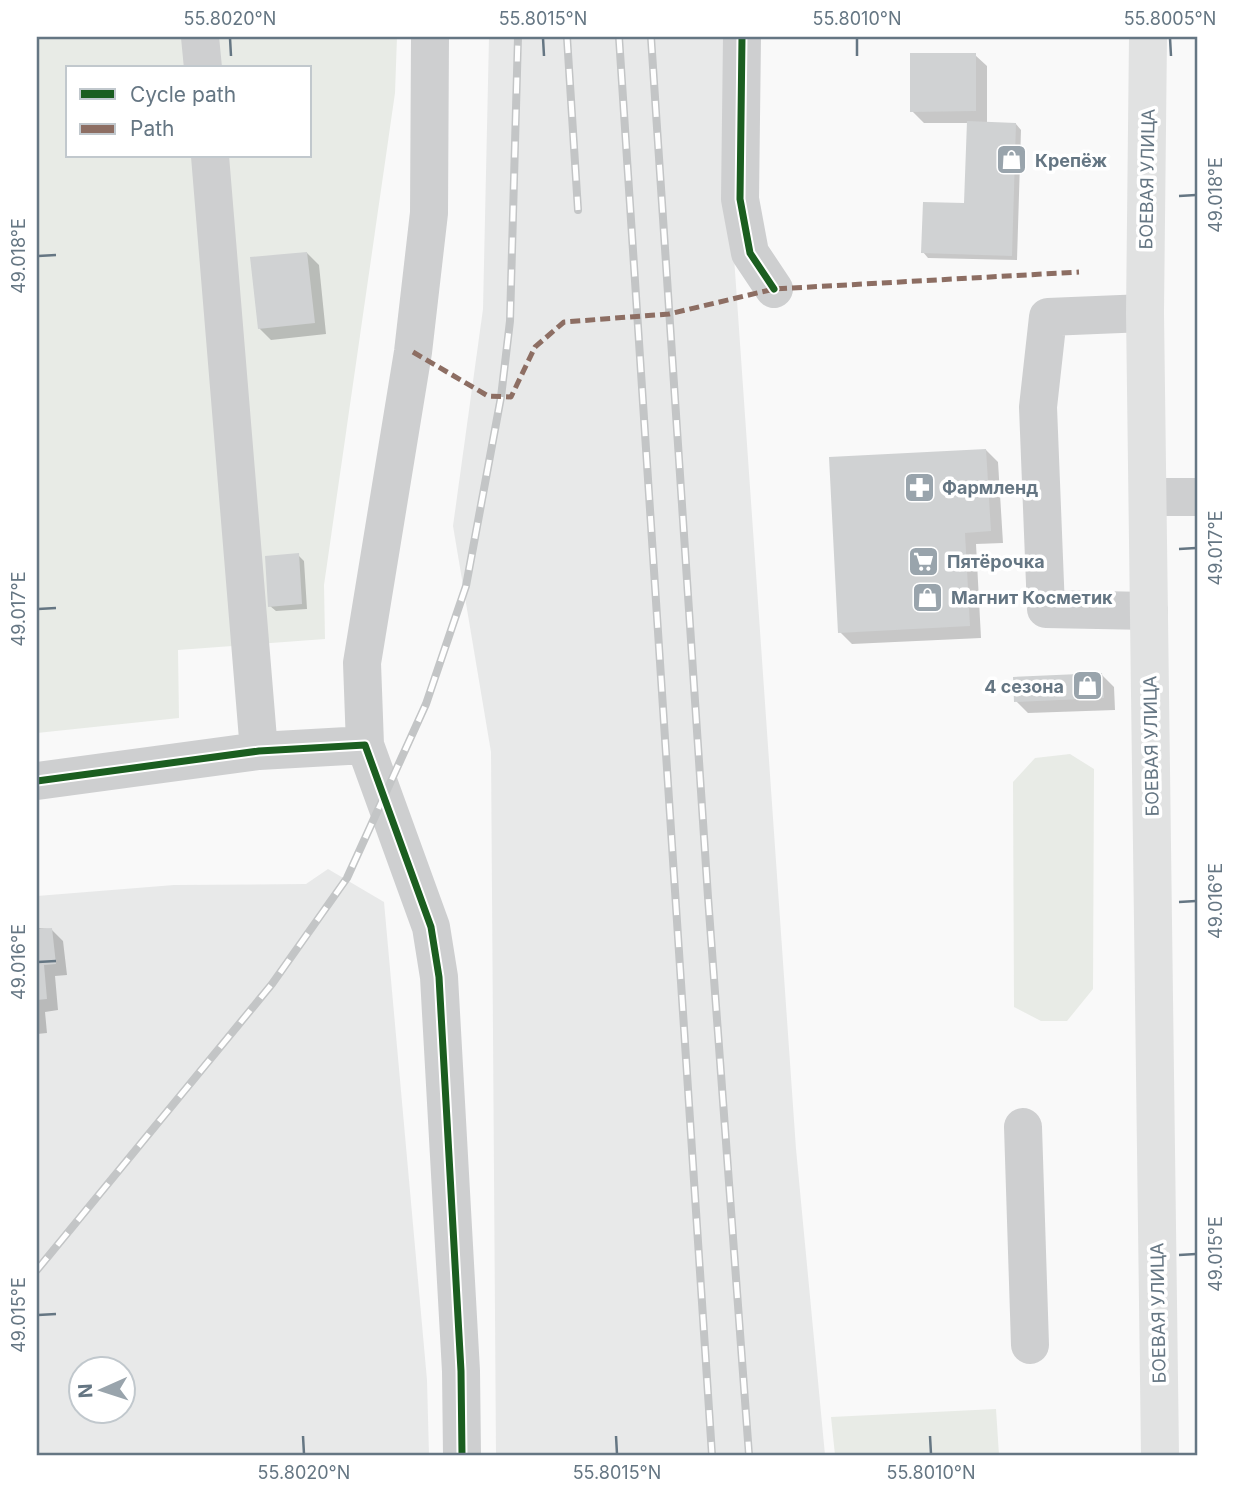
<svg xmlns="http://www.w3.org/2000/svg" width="1235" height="1492" font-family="Inter,sans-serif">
<rect width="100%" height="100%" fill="#f9f9f9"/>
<path fill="#e8e9e9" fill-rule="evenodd" d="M489 37H731L729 185 796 1149 825 1455H496L491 752 453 526 483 309Z
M328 869 384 902 427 1380 429 1455H37V896L174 885 306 884ZM80 1370H122V1412H80Z"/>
<path fill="#e8ebe6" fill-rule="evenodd" d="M37 37H397L395 93 324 585 325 639 178 650 179 718 37 733ZM68 68H310V156H68Z
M1070 754 1094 769 1093 989 1067 1021H1041L1014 1007 1013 782 1035 758Z
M996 1409 999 1455H835L831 1417Z"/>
<path fill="#0003" d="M975 55 987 66V123L1016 124 1021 130 1017 260 928 258 923 252 966 205 968 123H924L912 111Z
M307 253 319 265 326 334 271 340 259 328Z
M986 450 998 462 1003 543 976 544 981 638 852 644 840 632Z
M298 555 304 561 307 609 276 611 270 606Z
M1102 675 1114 687 1115 710 1028 713 1016 701Z
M37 928 51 929 63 941 67 975 55 976 58 1010 45 1012 47 1033 37 1034Z"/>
<path fill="#d0d2d3" d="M910 53H976V111L910 112Z
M967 121 1016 123 1012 256 921 253 923 202 964 203Z
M307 252 315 323 258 329 250 257Z
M986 449 991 531 965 533 970 626 838 633 829 457Z
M299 553 302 604 268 607 265 556Z
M1102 673 1104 698 1014 702 1013 677Z
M52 928 56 964 44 965 47 999 37 1000V929Z"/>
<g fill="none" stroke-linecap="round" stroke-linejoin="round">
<path stroke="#cecfd0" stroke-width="38" d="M200 37 203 68
M430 37 429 213 413 352 362 663 365 745 431 927 439 977 461 1371 462 1455
M742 37 740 199 750 253 774 289
M210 156 259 751
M1145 313 1048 317 1038 407 1046 609 1149 611
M1149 497H1198
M37 781 259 751 365 745
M1023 1127 1030 1345"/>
<path stroke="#e1e2e2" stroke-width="38" d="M1148 37 1145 313 1160 1455"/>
<defs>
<path id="rail" d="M567 37 578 210
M619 37 712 1455
M651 37 708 897 749 1455
M37 1270 272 984 347 878 426 704 466 586 501 397 510 321 518 37"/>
</defs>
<use href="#rail" stroke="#c3c5c6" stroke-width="8"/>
<use href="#rail" stroke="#fff" stroke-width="5" stroke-dasharray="16" stroke-linecap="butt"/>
<path stroke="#8d6e63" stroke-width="5" stroke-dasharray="10 5" stroke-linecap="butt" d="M413 352 488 396 511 397 535 347 564 322 669 314 774 289 1079 272"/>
<defs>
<path id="cycleway" d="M742 37 740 199 750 253 774 289
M37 781 259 751 365 745 431 927 439 977 461 1371 462 1455"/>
</defs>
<use href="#cycleway" stroke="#fff" stroke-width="11"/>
<use href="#cycleway" stroke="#1b5e20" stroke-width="7"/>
</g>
<path fill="none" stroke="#657683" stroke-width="2.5" d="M230 38 231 56M543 38 544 56M857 38V56M1170 38 1171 56M1179 196 1196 195M38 256 56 255M1179 549 1196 548M38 609 56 608M1179 902 1196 901M38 962 56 961M1179 1255 1196 1254M38 1315 56 1314M303 1436 304 1454M616 1436 617 1454M930 1436 931 1454"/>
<defs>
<symbol id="shop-square" viewBox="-11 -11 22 22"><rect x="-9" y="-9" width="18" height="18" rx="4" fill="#99a4ac" stroke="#fff"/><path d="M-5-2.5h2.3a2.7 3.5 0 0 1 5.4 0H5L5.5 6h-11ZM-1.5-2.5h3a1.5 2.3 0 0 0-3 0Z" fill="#fff"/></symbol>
<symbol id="pharmacy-square" viewBox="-11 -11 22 22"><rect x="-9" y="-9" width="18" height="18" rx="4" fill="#99a4ac" stroke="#fff"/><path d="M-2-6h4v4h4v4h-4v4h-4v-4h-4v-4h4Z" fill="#fff"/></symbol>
<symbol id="supermarket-square" viewBox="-11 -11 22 22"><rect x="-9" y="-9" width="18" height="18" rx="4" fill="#99a4ac" stroke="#fff"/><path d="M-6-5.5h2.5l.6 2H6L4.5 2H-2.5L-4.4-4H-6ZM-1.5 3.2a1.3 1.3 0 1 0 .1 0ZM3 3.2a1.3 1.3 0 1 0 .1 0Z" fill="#fff"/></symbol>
</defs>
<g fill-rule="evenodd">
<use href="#shop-square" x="994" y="142" width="35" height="35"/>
<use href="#pharmacy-square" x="902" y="470" width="35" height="35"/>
<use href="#supermarket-square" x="906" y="544" width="35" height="35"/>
<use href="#shop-square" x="910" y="580" width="35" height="35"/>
<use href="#shop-square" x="1070" y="668" width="35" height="35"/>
</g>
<g text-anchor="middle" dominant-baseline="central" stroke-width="7" stroke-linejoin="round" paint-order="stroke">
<g font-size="18" font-weight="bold" fill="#657683" stroke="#fff" text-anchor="start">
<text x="1035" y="160">Крепёж</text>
<text x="942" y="487">Фармленд</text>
<text x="947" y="561">Пятёрочка</text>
<text x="951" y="597">Магнит Косметик</text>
<text x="1064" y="686" text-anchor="end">4 сезона</text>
</g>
<g font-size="18" fill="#657683" stroke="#fff">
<text transform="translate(1147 179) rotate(-89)">БОЕВАЯ УЛИЦА</text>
<text transform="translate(1151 746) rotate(-91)">БОЕВАЯ УЛИЦА</text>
<text transform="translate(1158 1313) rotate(-91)">БОЕВАЯ УЛИЦА</text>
</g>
</g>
<rect width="1235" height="1492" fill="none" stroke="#ffffff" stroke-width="77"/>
<rect x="66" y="66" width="245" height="91" fill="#ffffff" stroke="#c1c8cd" stroke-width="2"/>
<rect x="80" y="89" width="35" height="10" fill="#1b5e20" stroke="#c1c8cd" stroke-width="2"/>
<text x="130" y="102" font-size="21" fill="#657683">Cycle path</text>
<rect x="80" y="124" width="35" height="10" fill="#8d6e63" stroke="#c1c8cd" stroke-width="2"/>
<text x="130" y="136" font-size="21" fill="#657683">Path</text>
<g transform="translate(102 1390) rotate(267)"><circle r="33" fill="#ffffff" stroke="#c1c8cd" stroke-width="2"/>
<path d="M0-5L12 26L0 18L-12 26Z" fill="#99a4ac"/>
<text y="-10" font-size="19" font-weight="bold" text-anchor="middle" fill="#657683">N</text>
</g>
<rect x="38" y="38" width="1158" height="1416" fill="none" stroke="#657683" stroke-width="2.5"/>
<g font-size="18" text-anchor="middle" fill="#657683">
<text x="230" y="25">55.8020°N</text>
<text x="543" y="25">55.8015°N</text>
<text x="857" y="25">55.8010°N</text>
<text x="1170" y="25">55.8005°N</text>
<text transform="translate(1216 195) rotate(-90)" y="6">49.018°E</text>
<text transform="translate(19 256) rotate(-90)" y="6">49.018°E</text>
<text transform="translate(1216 548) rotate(-90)" y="6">49.017°E</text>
<text transform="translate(19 609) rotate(-90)" y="6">49.017°E</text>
<text transform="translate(1216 901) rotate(-90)" y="6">49.016°E</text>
<text transform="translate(19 962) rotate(-90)" y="6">49.016°E</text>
<text transform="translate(1216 1254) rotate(-90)" y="6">49.015°E</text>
<text transform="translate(19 1315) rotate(-90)" y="6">49.015°E</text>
<text x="304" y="1479">55.8020°N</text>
<text x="617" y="1479">55.8015°N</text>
<text x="931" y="1479">55.8010°N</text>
</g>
</svg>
